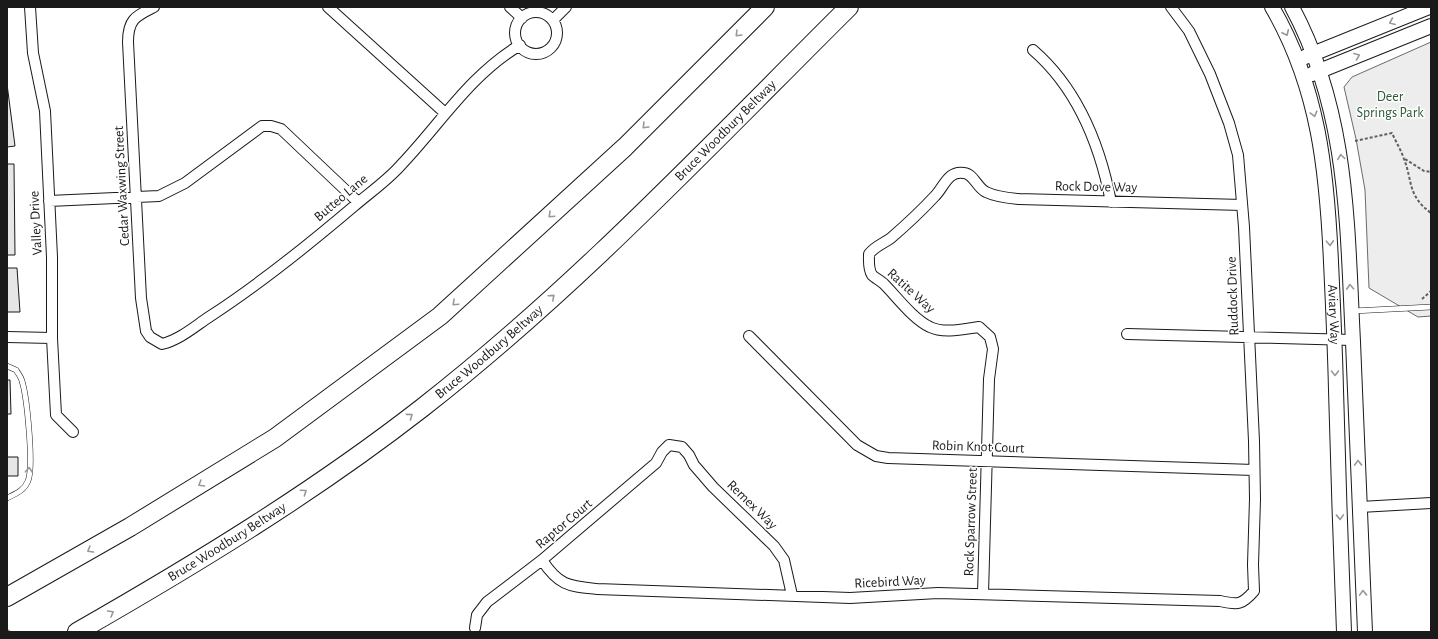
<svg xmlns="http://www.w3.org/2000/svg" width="1438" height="639" font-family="'Alegreya Sans',sans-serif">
<rect width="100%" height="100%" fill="#fff"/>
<path fill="#ededed" stroke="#6a6a6a" d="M1431 42V316L1418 317 1369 288 1365 190 1356 139 1344 87 1352 77Z"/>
<path fill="#e6e6e6" stroke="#1a1a1a" d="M7 84 15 146 7 147Z
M7 164H14L15 255H7Z
M7 268H17L20 312H7Z
M7 380H10L11 414H7Z
M7 457H18V476H7Z"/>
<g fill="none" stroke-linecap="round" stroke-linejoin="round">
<defs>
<path id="lane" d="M1353 311 1431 307
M7 366 16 370C18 373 21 377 22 381 27 397 34 467 28 481 24 491 15 494 7 498"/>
<path id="street" d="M30 7 33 53 45 111 52 257V338L56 415 73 432
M154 7C136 16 128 19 128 42L141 298 146 331 150 337 162 344C179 340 194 327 209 317 260 284 307 246 353 207 369 193 387 181 401 165 441 123 469 76 520 45
M328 7 445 113
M510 7 522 18
M515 33a21 21 0 1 1 42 0a21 21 0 1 1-42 0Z
M553 20 566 7
M1033 50C1078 89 1100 145 1111 202
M49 201 159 196 185 183 262 126H271L281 129 358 202
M1127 334 1353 340
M749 336 857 445 876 456 888 458 1254 470
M7 337 52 338
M1360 507 1431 503
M542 560C559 586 569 586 597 589L850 598 938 593 1220 601C1238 605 1242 605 1254 591L1253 565 1255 499 1254 441 1244 227 1238 155 1229 123 1210 74 1189 31 1171 7
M983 594 989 379 993 349 990 337 979 327C964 329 944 334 930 327 913 319 897 297 884 284 881 281 875 278 872 275 868 269 869 260 869 254 875 246 883 244 891 238 906 225 922 210 935 196 944 187 948 170 964 173 974 174 977 188 986 192 996 197 1008 198 1019 199L1242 205
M475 628 477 615 487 602 542 560 656 463 662 452 669 445 682 447 689 455 694 465 713 487 774 546 784 560 792 595"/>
<g id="secondary">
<path id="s1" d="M1272 7C1319 88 1327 172 1331 262 1333 305 1335 347 1336 390 1338 471 1341 551 1344 632"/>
<path d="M1292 7C1349 113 1347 226 1353 342 1357 439 1361 535 1365 632"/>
<path d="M1305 57 1429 7"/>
<path d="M1312 74 1431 26"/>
</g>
<g id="highway">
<path d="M7 597 130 527 275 438 440 316 625 147 765 7"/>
<path id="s2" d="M77 632C196 564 314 492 422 408 576 288 711 144 849 7"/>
</g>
</defs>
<use href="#lane" stroke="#1a1a1a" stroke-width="6"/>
<use href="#street" stroke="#1a1a1a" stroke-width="12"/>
<use href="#secondary" stroke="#1a1a1a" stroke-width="16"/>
<use href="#highway" stroke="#1a1a1a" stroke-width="20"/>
<path stroke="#5f5f5f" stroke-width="2" stroke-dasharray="3 2" stroke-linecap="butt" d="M1355 141 1392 133C1396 142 1401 150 1404 159 1413 182 1407 195 1431 213
M1405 159 1424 171 1431 172
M1422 299 1431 291"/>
<use href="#lane" stroke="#fff" stroke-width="5"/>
<use href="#street" stroke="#fff" stroke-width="10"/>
<use href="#secondary" stroke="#fff" stroke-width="14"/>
<use href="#highway" stroke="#fff" stroke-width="18"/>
<path stroke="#c62828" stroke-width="1" stroke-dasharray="14 3 2 3" stroke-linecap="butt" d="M7 629 11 632"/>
</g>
<defs><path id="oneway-chevron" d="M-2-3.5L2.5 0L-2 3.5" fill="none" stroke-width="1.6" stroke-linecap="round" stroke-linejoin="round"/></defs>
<g stroke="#989898">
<use href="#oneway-chevron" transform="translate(1392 22) rotate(158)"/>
<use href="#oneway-chevron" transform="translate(1286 33) rotate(65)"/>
<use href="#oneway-chevron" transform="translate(738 34) rotate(135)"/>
<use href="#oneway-chevron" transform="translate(1357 56) rotate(-22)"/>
<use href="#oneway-chevron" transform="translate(1314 114) rotate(75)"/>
<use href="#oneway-chevron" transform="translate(645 126) rotate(135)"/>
<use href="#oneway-chevron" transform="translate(1341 157) rotate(-98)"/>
<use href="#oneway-chevron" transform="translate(551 215) rotate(137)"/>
<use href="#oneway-chevron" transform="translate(1330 243) rotate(87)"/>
<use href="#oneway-chevron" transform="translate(1350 287) rotate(-93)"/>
<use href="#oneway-chevron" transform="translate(552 297) rotate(-42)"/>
<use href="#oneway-chevron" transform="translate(455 303) rotate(137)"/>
<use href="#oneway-chevron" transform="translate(1335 373) rotate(89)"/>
<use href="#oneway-chevron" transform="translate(410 416) rotate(-36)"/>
<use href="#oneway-chevron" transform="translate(1358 463) rotate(-92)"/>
<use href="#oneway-chevron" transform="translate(29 470) rotate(-87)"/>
<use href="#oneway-chevron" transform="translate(201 484) rotate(149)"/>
<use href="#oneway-chevron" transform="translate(304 492) rotate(-35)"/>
<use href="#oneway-chevron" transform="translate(1340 517) rotate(88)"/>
<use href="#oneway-chevron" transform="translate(90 550) rotate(150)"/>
<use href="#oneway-chevron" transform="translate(1363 593) rotate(-92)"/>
<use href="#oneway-chevron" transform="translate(111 613) rotate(-30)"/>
</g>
<g text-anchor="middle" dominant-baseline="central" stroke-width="3" stroke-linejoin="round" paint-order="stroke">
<g font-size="14" fill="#2b5a34" stroke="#fff">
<text x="1390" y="97">Deer<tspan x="1390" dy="16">Springs Park</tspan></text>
</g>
<g font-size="14" fill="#1a1a1a" stroke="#fff">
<text stroke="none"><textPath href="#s2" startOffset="823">Bruce Woodbury Beltway</textPath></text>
<text transform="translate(122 186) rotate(-93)">Cedar Waxwing Street</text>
<text transform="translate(1096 187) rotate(1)">Rock Dove Way</text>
<text transform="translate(341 198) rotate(-40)">Butteo Lane</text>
<text transform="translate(36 223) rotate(-93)">Valley Drive</text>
<text transform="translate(911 291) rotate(42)">Ratite Way</text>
<text transform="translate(1233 296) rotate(-92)">Ruddock Drive</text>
<text stroke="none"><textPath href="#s1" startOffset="317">Aviary Way</textPath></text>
<text stroke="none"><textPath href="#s2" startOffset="499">Bruce Woodbury Beltway</textPath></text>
<text transform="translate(978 447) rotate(2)">Robin Knot Court</text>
<text transform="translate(752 505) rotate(44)">Remex Way</text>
<text transform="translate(971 522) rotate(-88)">Rock Sparrow Street</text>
<text transform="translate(564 524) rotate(-40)">Raptor Court</text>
<text stroke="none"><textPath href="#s2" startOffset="175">Bruce Woodbury Beltway</textPath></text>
<text transform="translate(890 582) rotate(-3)">Ricebird Way</text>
</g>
</g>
<rect width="1438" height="639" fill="none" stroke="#1a1a1a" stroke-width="16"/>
</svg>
